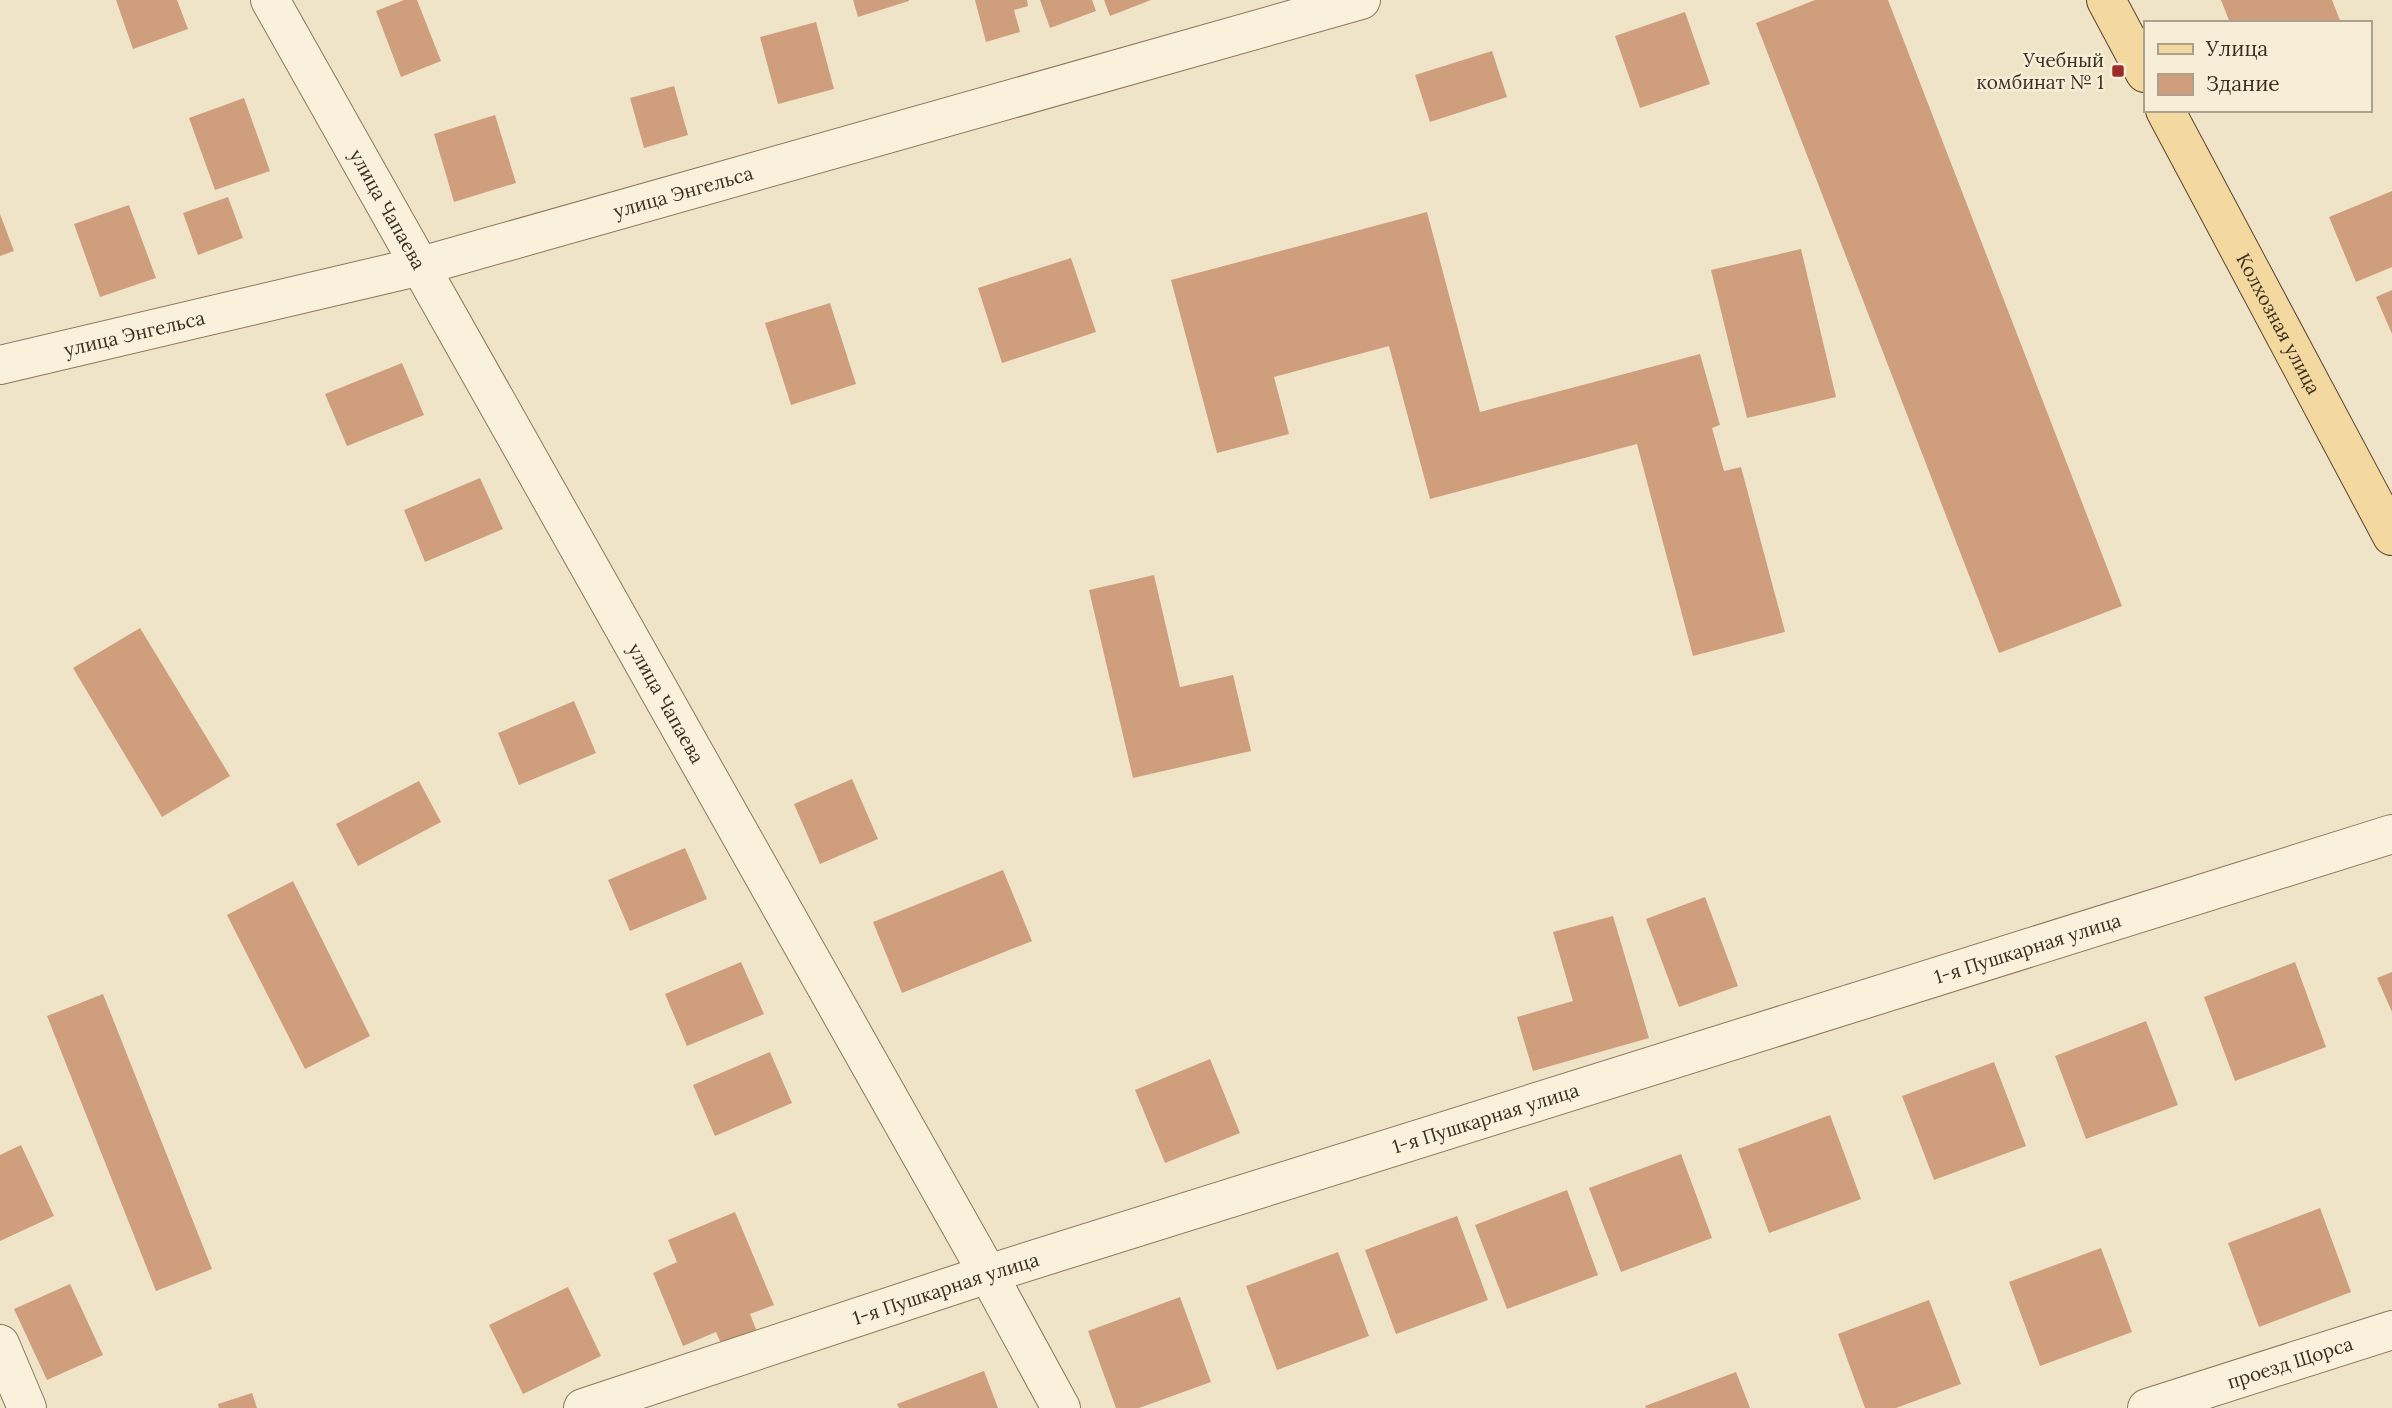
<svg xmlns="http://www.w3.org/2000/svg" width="2392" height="1408" font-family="Lora,serif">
<rect width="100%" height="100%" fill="#f0e4c8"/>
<path fill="#cf9f7d" d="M116 0H177L188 29 133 49Z
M404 0H417L441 61 401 77 376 11Z
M853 0H909V1L858 17Z
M975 0H1027L1028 6 1014 10 1020 32 986 42Z
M1040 0H1092L1096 11 1050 28Z
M1104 0H1151L1110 16Z
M1815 0H1888L2122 606 1999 653 1756 23Z
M2221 0H2332L2341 23H2230Z
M1685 12 1710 84 1640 108 1615 36Z
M816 22 834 89 778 104 760 37Z
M1492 51 1507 97 1430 122 1415 75Z
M674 86 688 135 644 148 630 98Z
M244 98 270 171 215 190 189 118Z
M495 115 516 183 454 202 434 134Z
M2392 191V267L2356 282 2329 217Z
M228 197 243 238 198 255 183 213Z
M129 205 156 278 100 297 74 224Z
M1427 212 1480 412 1700 354 1720 425 1712 428 1724 471 1741 467 1785 632 1693 656 1637 444 1430 499 1389 346 1274 377 1289 434 1217 453 1171 280Z
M0 214 14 251 0 256Z
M1801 249 1836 397 1747 418 1711 270Z
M1071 258 1096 332 1002 363 978 288Z
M2392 290V334L2376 297Z
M830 303 856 384 791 405 765 323Z
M402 363 424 415 347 446 325 394Z
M480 478 503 529 425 562 404 510Z
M1154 575 1180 687 1233 675 1251 751 1133 778 1089 590Z
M140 628 230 776 162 817 73 668Z
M574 701 596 753 519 785 498 733Z
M852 779 878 839 820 864 794 804Z
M419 781 441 822 358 866 336 824Z
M685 848 707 899 630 931 608 880Z
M1003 870 1032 941 902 993 873 922Z
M293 881 370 1036 305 1069 227 915Z
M1705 897 1738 986 1679 1007 1646 919Z
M1613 916 1649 1038 1533 1071 1517 1017 1573 1001 1553 932Z
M741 962 764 1014 687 1046 665 994Z
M2295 962 2326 1047 2235 1081 2204 997Z
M2392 972V1012L2377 978Z
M103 994 212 1269 156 1291 47 1016Z
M2146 1021 2178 1105 2086 1139 2055 1056Z
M770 1052 792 1103 715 1136 693 1085Z
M1210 1059 1240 1133 1165 1163 1135 1090Z
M1994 1062 2026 1146 1934 1180 1902 1096Z
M1830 1115 1861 1199 1769 1233 1738 1149Z
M21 1145 54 1216 0 1241V1155Z
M1681 1154 1712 1238 1621 1272 1589 1188Z
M1567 1190 1598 1275 1507 1309 1475 1225Z
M2320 1208 2351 1292 2259 1327 2228 1243Z
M735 1212 774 1305 750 1314 758 1334 723 1348 716 1332 683 1346 653 1273 677 1262 668 1240Z
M1457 1216 1488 1300 1396 1334 1365 1250Z
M2101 1248 2132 1332 2040 1366 2009 1282Z
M1338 1252 1369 1336 1277 1370 1246 1286Z
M70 1284 103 1355 47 1380 14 1309Z
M568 1287 601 1356 523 1394 489 1325Z
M1180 1297 1211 1382 1139 1408H1116L1088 1331Z
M1929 1300 1961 1384 1896 1408H1865L1838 1334Z
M984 1371 998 1408H899L897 1404Z
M1736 1372 1750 1408H1646L1645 1406Z
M252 1393 257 1408H219L218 1404Z"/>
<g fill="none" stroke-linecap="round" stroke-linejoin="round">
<defs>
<g id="minor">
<path id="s1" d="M270 0 988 1274 1061 1408"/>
<path id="s2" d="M0 365 421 266 1361 0"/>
<path d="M0 1344 27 1408"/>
<path id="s3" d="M583 1408 988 1274 2392 834"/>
<path id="s4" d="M2147 1408 2392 1330"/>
</g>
<g id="major">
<path d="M2106 0 2145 73"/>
<path id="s5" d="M2165 110 2392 536"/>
</g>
</defs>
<use href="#minor" stroke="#8d765c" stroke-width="40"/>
<use href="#major" stroke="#5b4430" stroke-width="40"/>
<use href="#minor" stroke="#faf1dc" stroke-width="38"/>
<use href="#major" stroke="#f3d9a0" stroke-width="38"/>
</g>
<rect fill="#9e2a2b" stroke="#f7eed8" stroke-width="2.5" x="2111" y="64" width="14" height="14" rx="3.5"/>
<g text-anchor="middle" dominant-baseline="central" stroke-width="5" stroke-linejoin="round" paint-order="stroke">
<g font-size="19" fill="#3d2e20" stroke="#f7eed8" text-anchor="end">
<text x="2104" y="60">Учебный<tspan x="2104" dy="22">комбинат № 1</tspan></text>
</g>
<g font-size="19" fill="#3d2e20" stroke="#f7eed8">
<text stroke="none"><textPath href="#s2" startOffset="705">улица Энгельса</textPath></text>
<text stroke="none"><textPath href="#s1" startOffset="240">улица Чапаева</textPath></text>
<text stroke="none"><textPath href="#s5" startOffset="242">Колхозная улица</textPath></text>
<text stroke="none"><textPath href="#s2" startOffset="138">улица Энгельса</textPath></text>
<text stroke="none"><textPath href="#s1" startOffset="807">улица Чапаева</textPath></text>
<text stroke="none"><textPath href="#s3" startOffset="1516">1-я Пушкарная улица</textPath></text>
<text stroke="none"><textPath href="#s3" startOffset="948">1-я Пушкарная улица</textPath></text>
<text stroke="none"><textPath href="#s3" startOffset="382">1-я Пушкарная улица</textPath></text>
<text stroke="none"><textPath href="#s4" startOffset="150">проезд Щорса</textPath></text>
</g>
</g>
<rect x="2144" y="21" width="228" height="91" fill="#f7eed8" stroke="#ada18e" stroke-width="2"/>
<rect x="2158" y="44" width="35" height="10" fill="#f3d9a0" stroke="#ada18e" stroke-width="2"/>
<text x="2206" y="56" font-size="21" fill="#3d2e20">Улица</text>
<rect x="2158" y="74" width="35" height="21" fill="#cf9f7d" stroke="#ada18e" stroke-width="2"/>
<text x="2206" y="91" font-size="21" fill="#3d2e20">Здание</text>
</svg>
